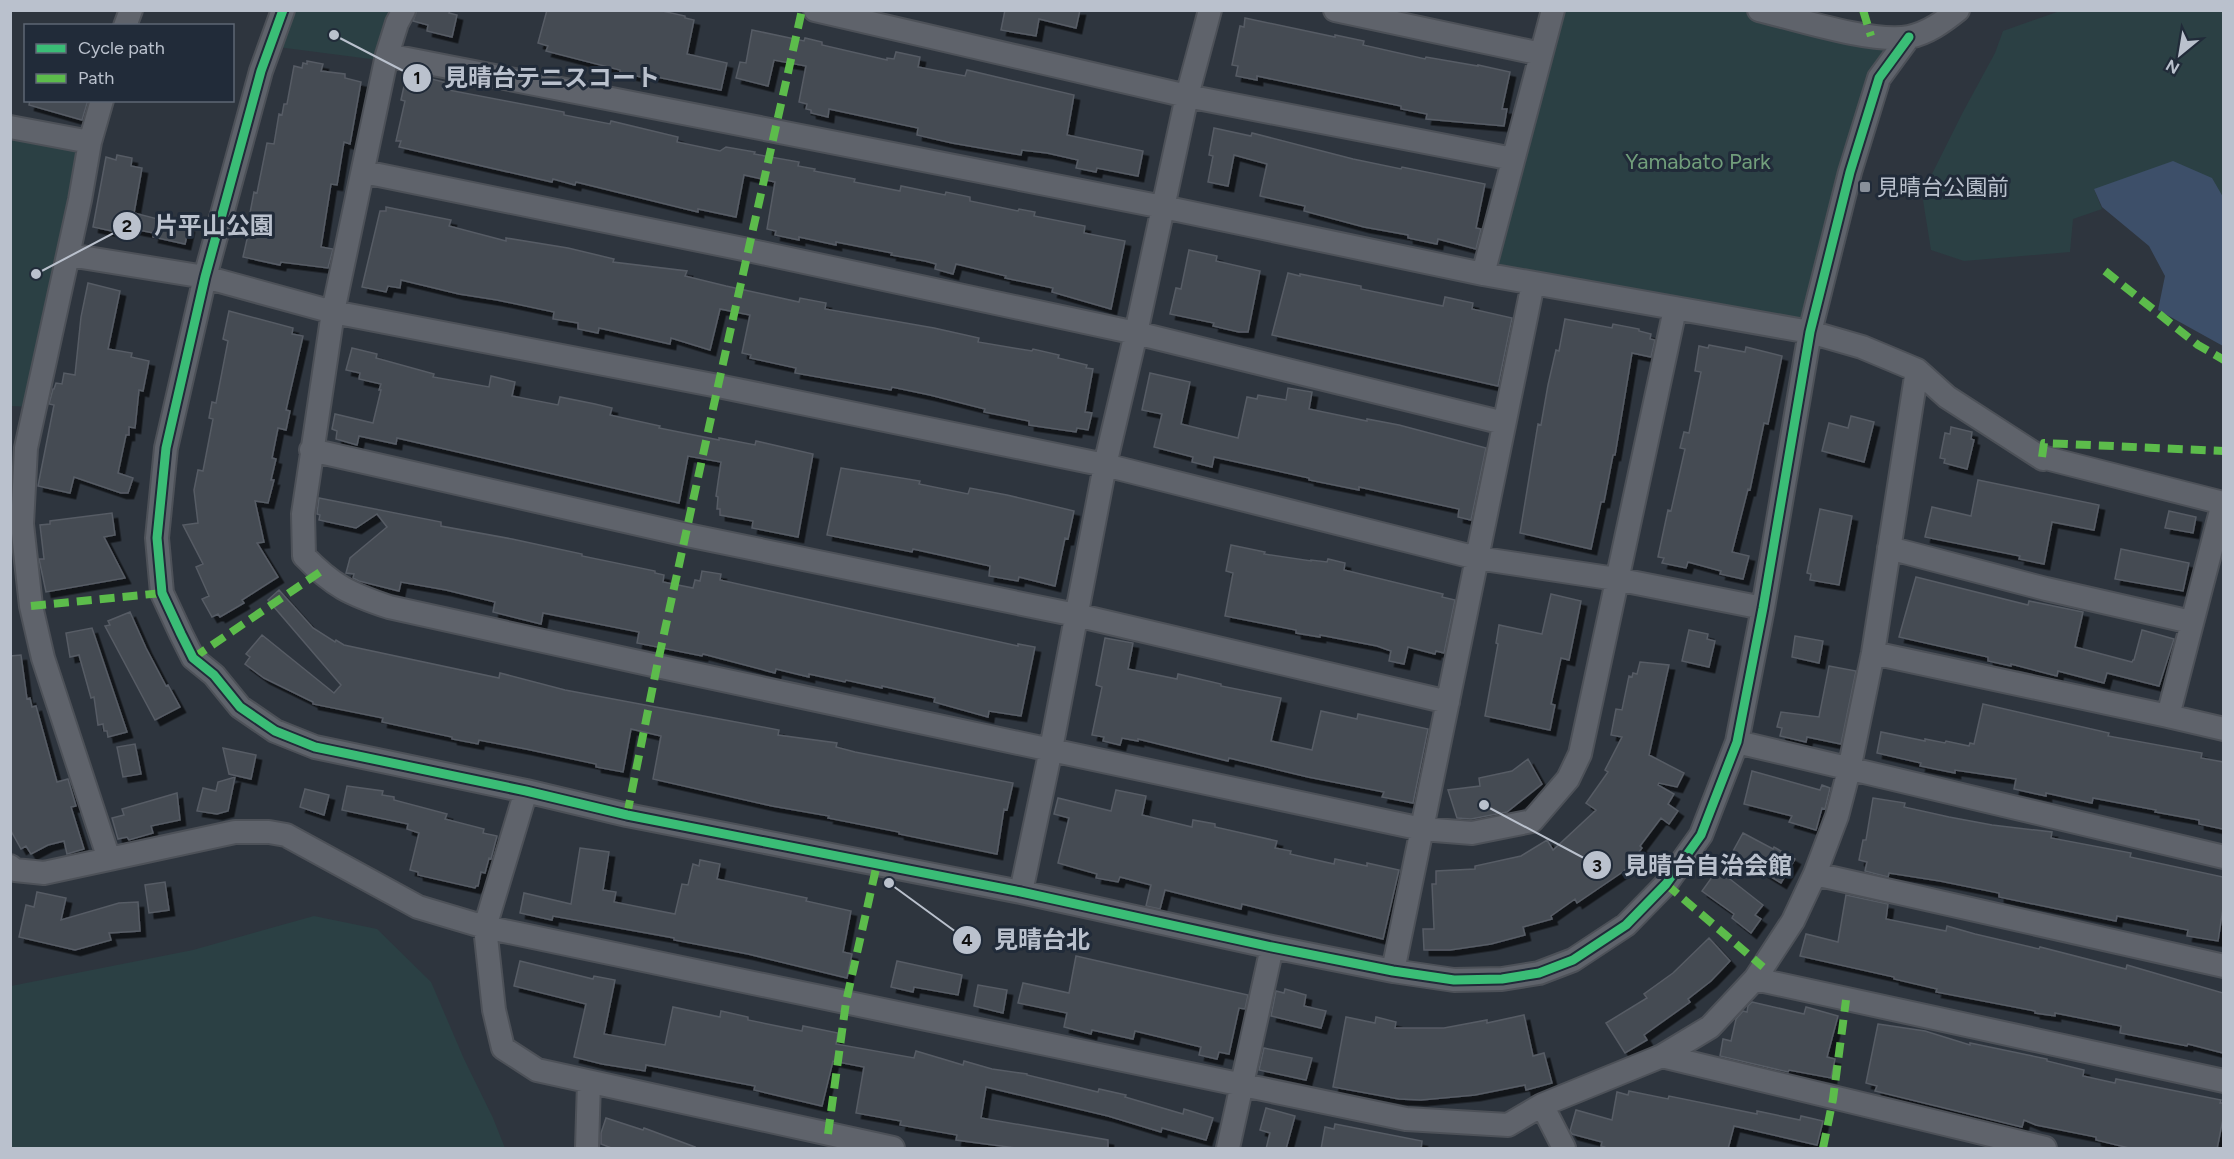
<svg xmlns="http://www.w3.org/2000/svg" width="2234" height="1159" font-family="Figtree,'Noto Sans JP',sans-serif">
<defs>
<filter id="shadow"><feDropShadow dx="5.5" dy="5.5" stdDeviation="0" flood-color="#0009"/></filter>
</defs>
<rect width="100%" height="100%" fill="#2e353e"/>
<path fill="#2b4044" d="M283 11H404L386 61 270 46Z
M1553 11H1759L1909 37 1879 79 1810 332 1483 274Z
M2060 11H2223V201L2094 189 2102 209 2073 219 2070 252 1964 261 1931 250 1922 194 1963 112 1995 53 2003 31Z
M11 125 90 142 35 407 11 406Z
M314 916 377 929 431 982 464 1059 493 1118 505 1148H11V986L193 950Z"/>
<path fill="#3d4f69" d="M2173 161 2212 178 2223 197V346L2158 310 2165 276 2149 246 2102 207 2094 189Z"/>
<path fill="#454b52" stroke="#575c65" stroke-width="1.5" filter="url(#shadow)" d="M417 10H450L449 13 457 15 452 37 427 31 428 25 413 21Z
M547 10H658L685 16V18L694 20 687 54 727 63 721 90 642 74 641 77 620 72V70L546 51 548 46 538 43Z
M1005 10H1080L1076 28 1039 19 1036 36 1001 30Z
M1245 18 1335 37V35L1364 41 1363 45 1425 59 1426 57 1478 66V65L1510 72 1502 109H1507L1504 126 1426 119 1427 114 1401 109V106L1257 76V80L1236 76 1238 66 1232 65 1240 26 1244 27Z
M752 30 804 41 805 38 822 42V45L887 60V58L894 59 896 52 920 57 918 67 965 76 967 70 1074 95 1067 135 1143 151 1138 176 1097 168 1096 172 1076 168 1078 160 1047 153 1022 150 1021 155 952 143 917 135 918 128 829 109 828 117 811 113V110L806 109 807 104 799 102 806 66 774 60 768 86 736 78 740 62 746 63Z
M307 61 323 64 321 71 345 74V78L361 82 350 144 344 142 337 185 331 184 321 247 333 249 328 268 281 262 280 265 243 257 253 213H250L254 192 257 193 267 143 274 144 279 114 282 115 284 104H287L294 66 302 68 303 63 307 64Z
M419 76 444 82 443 89 564 112V115L610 124 611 121 678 137 677 142 720 151 726 147 755 152 754 154 799 162 798 166 815 169 814 171 855 179 854 182 900 191 901 186 945 195 946 192 970 197V201L1018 211 1019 209 1035 212 1034 216 1085 226 1084 233 1125 241 1111 309 1052 292 1053 288 1005 278 1006 276 956 264 953 274 935 269 936 264 925 261 891 255 892 253 836 242V245L799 237V240L775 235 776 231 767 229 775 182 744 175 736 217 698 209V212L576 182 575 185 553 179 552 182 399 147 401 141H396L405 101 401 100 406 77 419 80Z
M30 100H88L82 120 29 105Z
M1214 128 1251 136 1252 133 1353 159 1401 169 1402 167 1485 184 1476 228 1481 229 1476 249 1438 239 1437 244 1408 238V235L1364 227 1304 211 1305 206 1260 196 1267 164 1234 155 1228 186 1208 182 1213 156 1209 155Z
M117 155 132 158 131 166 142 168 134 213 189 227 185 244 153 237 154 233 118 226 117 232 93 227 106 157 116 160Z
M386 207 451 220 449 226 506 241V238L568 248 614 259 613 262 687 271 685 276 726 286 799 302 800 298 826 303 825 309 934 328 979 338 978 342 1032 351 1033 349 1059 355 1058 358 1087 365 1086 368 1093 369 1085 412 1092 413 1088 430 1077 428 1076 432 1029 425V421L984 412 985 409 930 395 892 387 891 390 795 373 796 368 750 358 751 355 742 353 750 315 720 309 710 350 671 338 670 344 599 328 598 333 578 329V323L553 319 554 312 497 300 459 294 401 280 400 288 388 286 386 292 362 287 380 211H386Z
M1189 250 1217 256 1216 261 1260 271 1248 332H1239L1213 326 1214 323 1170 314 1176 288 1181 289Z
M1288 273 1300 276V274L1361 286V289L1443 306 1445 297 1473 303 1472 309 1512 318 1498 386 1272 335Z
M88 283 120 291 108 349 132 353 131 357 149 361 143 391 139 390 135 428 129 427V435H126L118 473 133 478 128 493H121L74 477 70 493 38 486 54 405 49 404 53 389H54L56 383 62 384 64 373 75 375 81 317Z
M229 311 293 328 292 334 303 336 286 410 290 411 286 430 278 428 272 458 276 459 271 480H274L268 503 255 501 264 542 257 543 278 577 242 600 244 603 220 617 218 614 212 617 202 599 209 596 196 567 203 564 183 525 198 523 194 490 198 470 203 471 213 419 209 418 212 402 216 403 228 341 223 339Z
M1565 319 1612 328 1613 324 1639 329V331L1651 334 1650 339 1655 340 1651 357 1632 353 1615 455H1613L1604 502H1601L1591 549 1520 533 1538 424 1541 425 1548 385 1556 350 1559 351Z
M1709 345 1745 352 1746 347 1782 356 1768 424 1764 423 1750 490 1748 489 1732 552 1749 556 1743 579 1720 574 1721 571 1688 562 1686 568 1662 563 1664 558 1658 557 1668 510 1671 511 1685 449 1680 448 1684 432 1689 433 1701 372 1695 371 1699 346 1708 348Z
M352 348 377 354 376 358 434 374 433 377 489 387 491 376 515 382 512 396 558 405 560 397 595 404 612 408 610 415 660 426 659 428 719 440V438L755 445 756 441 813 454 798 537 752 528 753 521 720 515V509H717L718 497 716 496 721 462 688 456 679 503 397 438 396 444 359 436 357 445 336 439 337 431 332 429 335 414 373 423 381 390H379L381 384 359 379 360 373 346 370Z
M1150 373 1190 382 1181 424 1238 438 1247 397 1257 399 1258 395 1286 400 1288 388 1312 392 1309 409 1367 421V419L1399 425 1486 448 1471 520 1458 517 1459 509 1359 487V490L1309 480V478L1214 457 1212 467 1192 462 1193 457 1154 447 1162 414 1142 410Z
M1851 416 1874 422 1864 462 1822 451 1829 423 1848 428Z
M1951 427 1972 432 1971 439 1974 440 1967 469 1944 463 1945 459 1940 458 1945 433 1950 434Z
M841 468 920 481 919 484 968 494 970 488 1007 495 1074 511 1068 539 1065 538 1055 586 1019 577 1018 581 989 576 990 566 913 549 912 552 827 535Z
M1978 480 2099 505 2094 530 2052 522 2044 564 2019 559 2020 556 1925 537 1932 507 1971 516Z
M319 498 441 522V526L512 539 582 554V556L655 571V573L664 575 663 582 693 588 695 580 700 581 702 571 721 574 720 580 1018 646V644L1035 647 1021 716 989 711 988 717 934 702 935 698 882 686V688L846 680 845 682 809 674V677L776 669 775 673 703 654 702 656 637 643 639 632 543 613 541 624 493 612 495 602 446 590 401 582 399 591 359 581 353 578 354 574 346 573 350 558 387 527 377 514 356 528 319 520 320 515 317 514Z
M1820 509 1852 516 1839 585 1810 580 1811 574 1807 573Z
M2169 511 2196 517 2193 533 2165 528Z
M112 513 115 535 104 537 125 578 46 592 39 559H44L40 525 50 524V521Z
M1231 545 1265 552 1264 554 1311 561V560L1327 562 1328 559 1345 563 1344 570 1443 594 1442 597 1455 600 1444 653 1436 651 1435 654 1408 647 1404 664 1389 661 1391 651 1377 646 1320 635V637L1296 633V630L1225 616 1233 573 1226 571Z
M2121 549 2189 563 2183 591 2115 579Z
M1916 577 2028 605 2029 601 2083 612 2075 647 2132 662 2133 660H2134L2142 630 2174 639 2159 686 2107 673 2104 683 2058 671 2057 676 2011 664V666L1988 661V657L1899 637Z
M279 590 313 628 335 642 336 640 344 645 499 678 500 673 565 690 779 730 778 735 837 743 836 747 855 752 1013 783 1007 810 1004 809 997 854 899 834V832L828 818 829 816 772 806 653 779 661 736 631 729 623 772 596 767V764L526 749 479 740 478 744 452 739V737L382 722 383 718 313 704V702L264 678 245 664 250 657 246 654 262 635 334 693 341 685 268 600Z
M1551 594 1581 601 1569 660 1561 658 1551 704 1555 705 1550 730 1485 716 1498 644 1496 643 1499 625 1542 634Z
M130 612 146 648 166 686 168 685 180 707 155 720 105 626 110 625 108 621Z
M92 628 127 732 108 737 107 731H104L103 724 98 725 94 697 91 698 79 655 70 657 66 633Z
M1689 630 1708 634 1707 639 1715 641 1709 667 1682 661Z
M1795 636 1823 641 1819 663 1792 657Z
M1105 638 1133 643 1128 669 1177 679 1178 674 1221 684V686L1281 698 1271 741 1312 750 1321 711 1357 719 1358 714 1428 729 1413 803 1382 797 1384 792 1308 777 1229 758 1228 761 1138 739V741L1122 738 1120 745 1103 741 1104 737 1092 735 1102 687 1096 685Z
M21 655 27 699 30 698 32 707 36 706 57 782 68 779 76 806 71 807 84 849 67 854 64 841 48 845 31 854 26 846 21 849 10 829V656Z
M1640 662 1669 665 1649 755 1684 773 1677 787 1659 783 1658 785 1674 794 1668 804 1678 811 1669 824 1661 818 1640 846 1642 848 1624 871 1577 903 1575 899 1551 916 1552 919 1523 927 1525 935 1491 944 1450 950H1424L1423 929H1434L1432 884H1436V871L1475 869V866L1521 856 1547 840 1553 850 1596 810 1586 803 1608 772 1605 770 1622 737 1611 735 1616 709 1622 710 1629 676 1632 677 1633 673 1637 674Z
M1829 666 1856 671 1841 744 1807 737 1806 742 1780 736 1782 728 1777 727 1781 712 1819 717Z
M1983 704 2109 733 2108 736 2202 753 2201 758 2223 762V829L2199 824V820L2155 812 2156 810 2093 798 2092 803 2046 793V796L2014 789 2016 779 1955 770V773L1920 766 1921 763 1877 753 1881 732 1925 741V739L1945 743 1946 741 1969 746 1970 743 1974 744Z
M135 744 141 774 123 777 117 747Z
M223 748 256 755 251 779 229 774Z
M1528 759 1542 784 1507 812 1471 819 1457 818 1448 790 1480 786 1479 778 1512 771Z
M1752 771 1820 790 1822 785 1830 788 1825 809 1822 808 1816 830 1789 822 1792 816 1744 804Z
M235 777 228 811 217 814 197 811 203 788 216 791 218 782Z
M347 786 383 791 382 795 394 797V800L447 814 445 819 484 829 483 833 497 836 491 859 489 858 485 873 481 872 478 886H476L475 888 418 875V872L410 870 419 833 407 829 408 824 342 810Z
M305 789 329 795 324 815 300 807Z
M1116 790 1146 796 1142 815 1192 827 1193 820 1215 824V827L1277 841 1275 848 1291 851 1290 854 1334 864 1335 859 1367 866V863L1399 870 1383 939 1242 904 1241 909 1165 890 1160 909 1146 906 1151 885 1120 877 1118 882 1096 878 1097 874 1058 863 1069 818 1054 814 1058 798 1111 811Z
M177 793 180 820 151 826 153 833 129 840 127 837 118 839 112 818 124 815 122 809Z
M1873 798 1905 803 1904 807 1949 817 1992 825 2052 832 2051 838 2131 853 2130 857 2223 877V908L2218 941 2187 936 2188 930 2117 916 2116 921 1999 897V893L1940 881 1889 873 1888 877 1865 871 1867 862 1859 860 1863 840H1866Z
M1743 833 1773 849 1774 847 1795 859 1781 883 1732 853Z
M580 848 609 852 603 890 616 892 614 902 675 914 682 884 688 885 693 864 699 866 700 860 720 864 717 879 807 898 806 901 851 911 843 952 852 954 847 978 748 954 674 940V938L553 916 552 920 520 913 524 893 571 904Z
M1721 872 1763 905 1755 915 1761 919 1751 933 1732 918 1734 914 1702 891 1715 873 1719 876Z
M165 882 169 910 149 913 145 885Z
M37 892 66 898 61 920 119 903 138 902 140 931 109 933 111 940 75 950 19 937 26 905 34 907Z
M1846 895 1888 904 1886 919 1946 931 1947 926 1975 934 2039 949 2040 947 2126 969 2127 965 2223 993V1053L2188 1044 2187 1046 2120 1033 2121 1026 2055 1013V1016L2035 1013V1011L1936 992 1937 989 1894 979V977L1800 956 1806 934 1838 942Z
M1709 938 1730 961 1711 981 1688 999 1690 1002 1644 1035 1647 1040 1625 1053 1606 1023 1647 998 1644 994 1673 973Z
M1076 956 1248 995 1245 1009 1239 1008 1229 1054 1219 1052 1217 1059 1199 1055 1201 1047 1135 1031 1133 1039 1092 1030 1091 1034 1064 1027 1067 1013 1018 1003 1023 983 1069 993Z
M520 961 593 979 594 976 615 980 604 1034 665 1045 673 1007 720 1017 721 1011 748 1017V1020L802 1031 803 1026 838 1033 836 1044 914 1058 916 1051 963 1065 964 1061 992 1069 1027 1074V1075L1098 1092 1099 1089 1126 1095 1125 1097 1183 1114 1184 1109 1213 1118 1206 1140 1162 1128 1161 1132 1108 1116 986 1087 981 1118 1108 1140V1149H1023L956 1140 957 1135 900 1125 901 1121 856 1113 864 1067 833 1061 822 1106 754 1090 755 1086 646 1065 645 1071 602 1064 574 1057 586 1004 514 986Z
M897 961 962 975 958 995 914 987 913 992 891 987Z
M978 985 1007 990 1003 1013 974 1006Z
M1285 989 1306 995 1304 1006 1326 1011 1321 1028 1271 1016 1276 991 1284 993Z
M1752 1002 1804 1014 1806 1007 1838 1016 1827 1057 1835 1059 1831 1078 1789 1070 1788 1072 1720 1056 1723 1039 1731 1041 1736 1019 1743 1011 1747 1012 1748 1006Z
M1524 1015 1533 1056 1544 1053 1552 1083 1526 1090 1525 1085 1475 1095 1421 1100 1399 1099 1333 1087 1346 1017 1375 1023 1376 1017 1396 1022 1395 1028H1444L1487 1020V1023Z
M1878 1024 1925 1031 1970 1045V1043L2047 1059V1061L2084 1070 2083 1076 2115 1083 2116 1079 2221 1100 2220 1103H2223V1119L2217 1149H2133L2096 1140V1137L2036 1125 2024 1120 2022 1127 1875 1091 1877 1086 1866 1083Z
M1264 1048 1312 1058 1306 1080 1259 1070Z
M1629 1091 1668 1099 1669 1096 1757 1114V1111L1800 1120 1801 1116 1823 1121 1817 1145 1734 1126 1728 1149H1610L1601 1146 1602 1142 1572 1134 1570 1131 1576 1110 1612 1120 1617 1092 1628 1095Z
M1266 1108 1295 1116 1286 1149H1266L1270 1133 1260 1130Z
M606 1118 643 1130 644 1128 695 1147 694 1149H614L601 1144V1133Z
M1335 1124 1422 1141 1421 1149H1321L1325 1127 1334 1129Z"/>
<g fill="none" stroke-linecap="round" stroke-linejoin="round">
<defs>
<path id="minor" d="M283 10 261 71 205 277 166 448 157 538 162 593 181 634 193 658 214 675 240 707 275 731 315 747 526 791 627 815 1021 892 1272 947 1393 971 1454 980 1502 979 1539 973 1573 960 1626 925 1666 884 1701 835 1737 742 1763 608 1810 332 1850 172 1879 78 1909 37
M404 10 397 23 387 55 333 312 303 514 304 556C333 586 350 594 389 607L657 666 1422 829 1472 833 1532 821 1568 779 1580 754 1675 309
M815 10 1187 96 1513 159
M1335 10 1541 54
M1759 10C1796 19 1874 44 1909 37 1928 33 1943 22 1958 10
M125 26 131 10
M387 55 1163 207 1483 274 1810 332 1862 347 1917 370 1947 397 2043 459 2042 457 2223 503 2168 716 2224 729
M102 100 90 142 80 200 26 448 22 524 31 606 43 658 109 859
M10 127 90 142
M364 172 748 250 1136 333 1504 423
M69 255 205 277 333 312 718 386 1105 465 1477 558 1616 579 1763 608
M1483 274 1553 10
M311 450 687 535 1076 615 1448 702
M1889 548 2046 589 2191 622
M1873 653 2168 716
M1737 742 2224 857
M526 791 485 927 494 1010 503 1048 537 1070 893 1148
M10 866 15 870 44 873 235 832H269L286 835 418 907 485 927 1406 1119 1508 1125 1542 1105 1662 1056 1710 1027 1755 979 1793 921 1815 874 1837 816 1849 770 1873 653 1917 370
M1815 874 2224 966
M1021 892 1051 749 1105 465 1136 333 1187 96 1210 10
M1393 971 1533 283
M1755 979 2224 1081
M1662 1056 2045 1148
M1542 1105 1564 1148
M587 1148 589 1082
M1228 1148 1272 947"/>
</defs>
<use href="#minor" stroke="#4d5158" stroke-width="26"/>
<use href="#minor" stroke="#5f636b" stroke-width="22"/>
<path stroke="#5cbc4b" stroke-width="8" stroke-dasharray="15 8" stroke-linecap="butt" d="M1863 10 1871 36
M2105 271 2198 345 2224 360
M2042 457 2044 443 2224 451
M31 606 162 593
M193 658 320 572
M627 815 657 666 718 386 802 10
M1666 884 1763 967
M828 1134 846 1002 877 864
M1823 1148 1833 1099 1846 1000"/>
<defs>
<path id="cycleway" d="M283 10 261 71 205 277 166 448 157 538 162 593 181 634 193 658 214 675 240 707 275 731 315 747 526 791 627 815 1021 892 1272 947 1393 971 1454 980 1502 979 1539 973 1573 960 1626 925 1666 884 1701 835 1737 742 1763 608 1810 332 1850 172 1879 78 1909 37"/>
</defs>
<use href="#cycleway" stroke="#212b39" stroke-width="13"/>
<use href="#cycleway" stroke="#3abd76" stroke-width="9"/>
</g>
<rect fill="#89909b" stroke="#212b39" stroke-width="2" x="1859" y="181" width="12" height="12" rx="3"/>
<g text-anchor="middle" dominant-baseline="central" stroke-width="6" stroke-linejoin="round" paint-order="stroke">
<g font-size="22" fill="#719e7b" stroke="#212b39">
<text x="1698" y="161">Yamabato Park</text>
</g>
<g font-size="22" fill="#bac1cd" stroke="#212b39" text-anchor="start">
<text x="1877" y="187">見晴台公園前</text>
</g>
</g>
<path fill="none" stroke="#bac1cd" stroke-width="2" d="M334 35L417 78M36 274L127 226M1484 805L1597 865M889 883L967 940"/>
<g fill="#bac1cd" stroke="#212b39" stroke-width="2">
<circle cx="334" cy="35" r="6"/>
<circle cx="36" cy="274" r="6"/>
<circle cx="1484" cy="805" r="6"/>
<circle cx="889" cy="883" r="6"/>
<circle cx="417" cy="78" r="15"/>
<circle cx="127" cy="226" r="15"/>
<circle cx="1597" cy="865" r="15"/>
<circle cx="967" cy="940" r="15"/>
</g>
<g font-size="18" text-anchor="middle" font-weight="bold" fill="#111">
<text x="417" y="84">1</text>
<text x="127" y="232">2</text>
<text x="1597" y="872">3</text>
<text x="967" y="946">4</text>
</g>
<g font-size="24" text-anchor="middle" font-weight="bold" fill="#bac1cd" stroke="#212b39" stroke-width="6" stroke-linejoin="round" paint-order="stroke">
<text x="552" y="86">見晴台テニスコート</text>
<text x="214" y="234">片平山公園</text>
<text x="1708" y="874">見晴台自治会館</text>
<text x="1042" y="948">見晴台北</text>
</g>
<rect width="2234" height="1159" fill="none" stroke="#bac1cd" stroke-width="24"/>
<rect x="24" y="24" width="210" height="78" fill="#212b39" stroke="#5e6774" stroke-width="1.5"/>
<rect x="36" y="44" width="30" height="9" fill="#3abd76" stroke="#5e6774" stroke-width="1.5"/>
<text x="78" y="54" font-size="18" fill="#bac1cd">Cycle path</text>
<rect x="36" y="74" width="30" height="9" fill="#5cbc4b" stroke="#5e6774" stroke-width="1.5"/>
<text x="78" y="84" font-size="18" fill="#bac1cd">Path</text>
<g transform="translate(2180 54) rotate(210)" stroke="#212b39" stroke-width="4.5" paint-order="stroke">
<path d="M0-4.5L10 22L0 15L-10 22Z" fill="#bac1cd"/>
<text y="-9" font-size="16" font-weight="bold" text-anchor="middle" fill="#bac1cd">N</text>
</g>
</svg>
